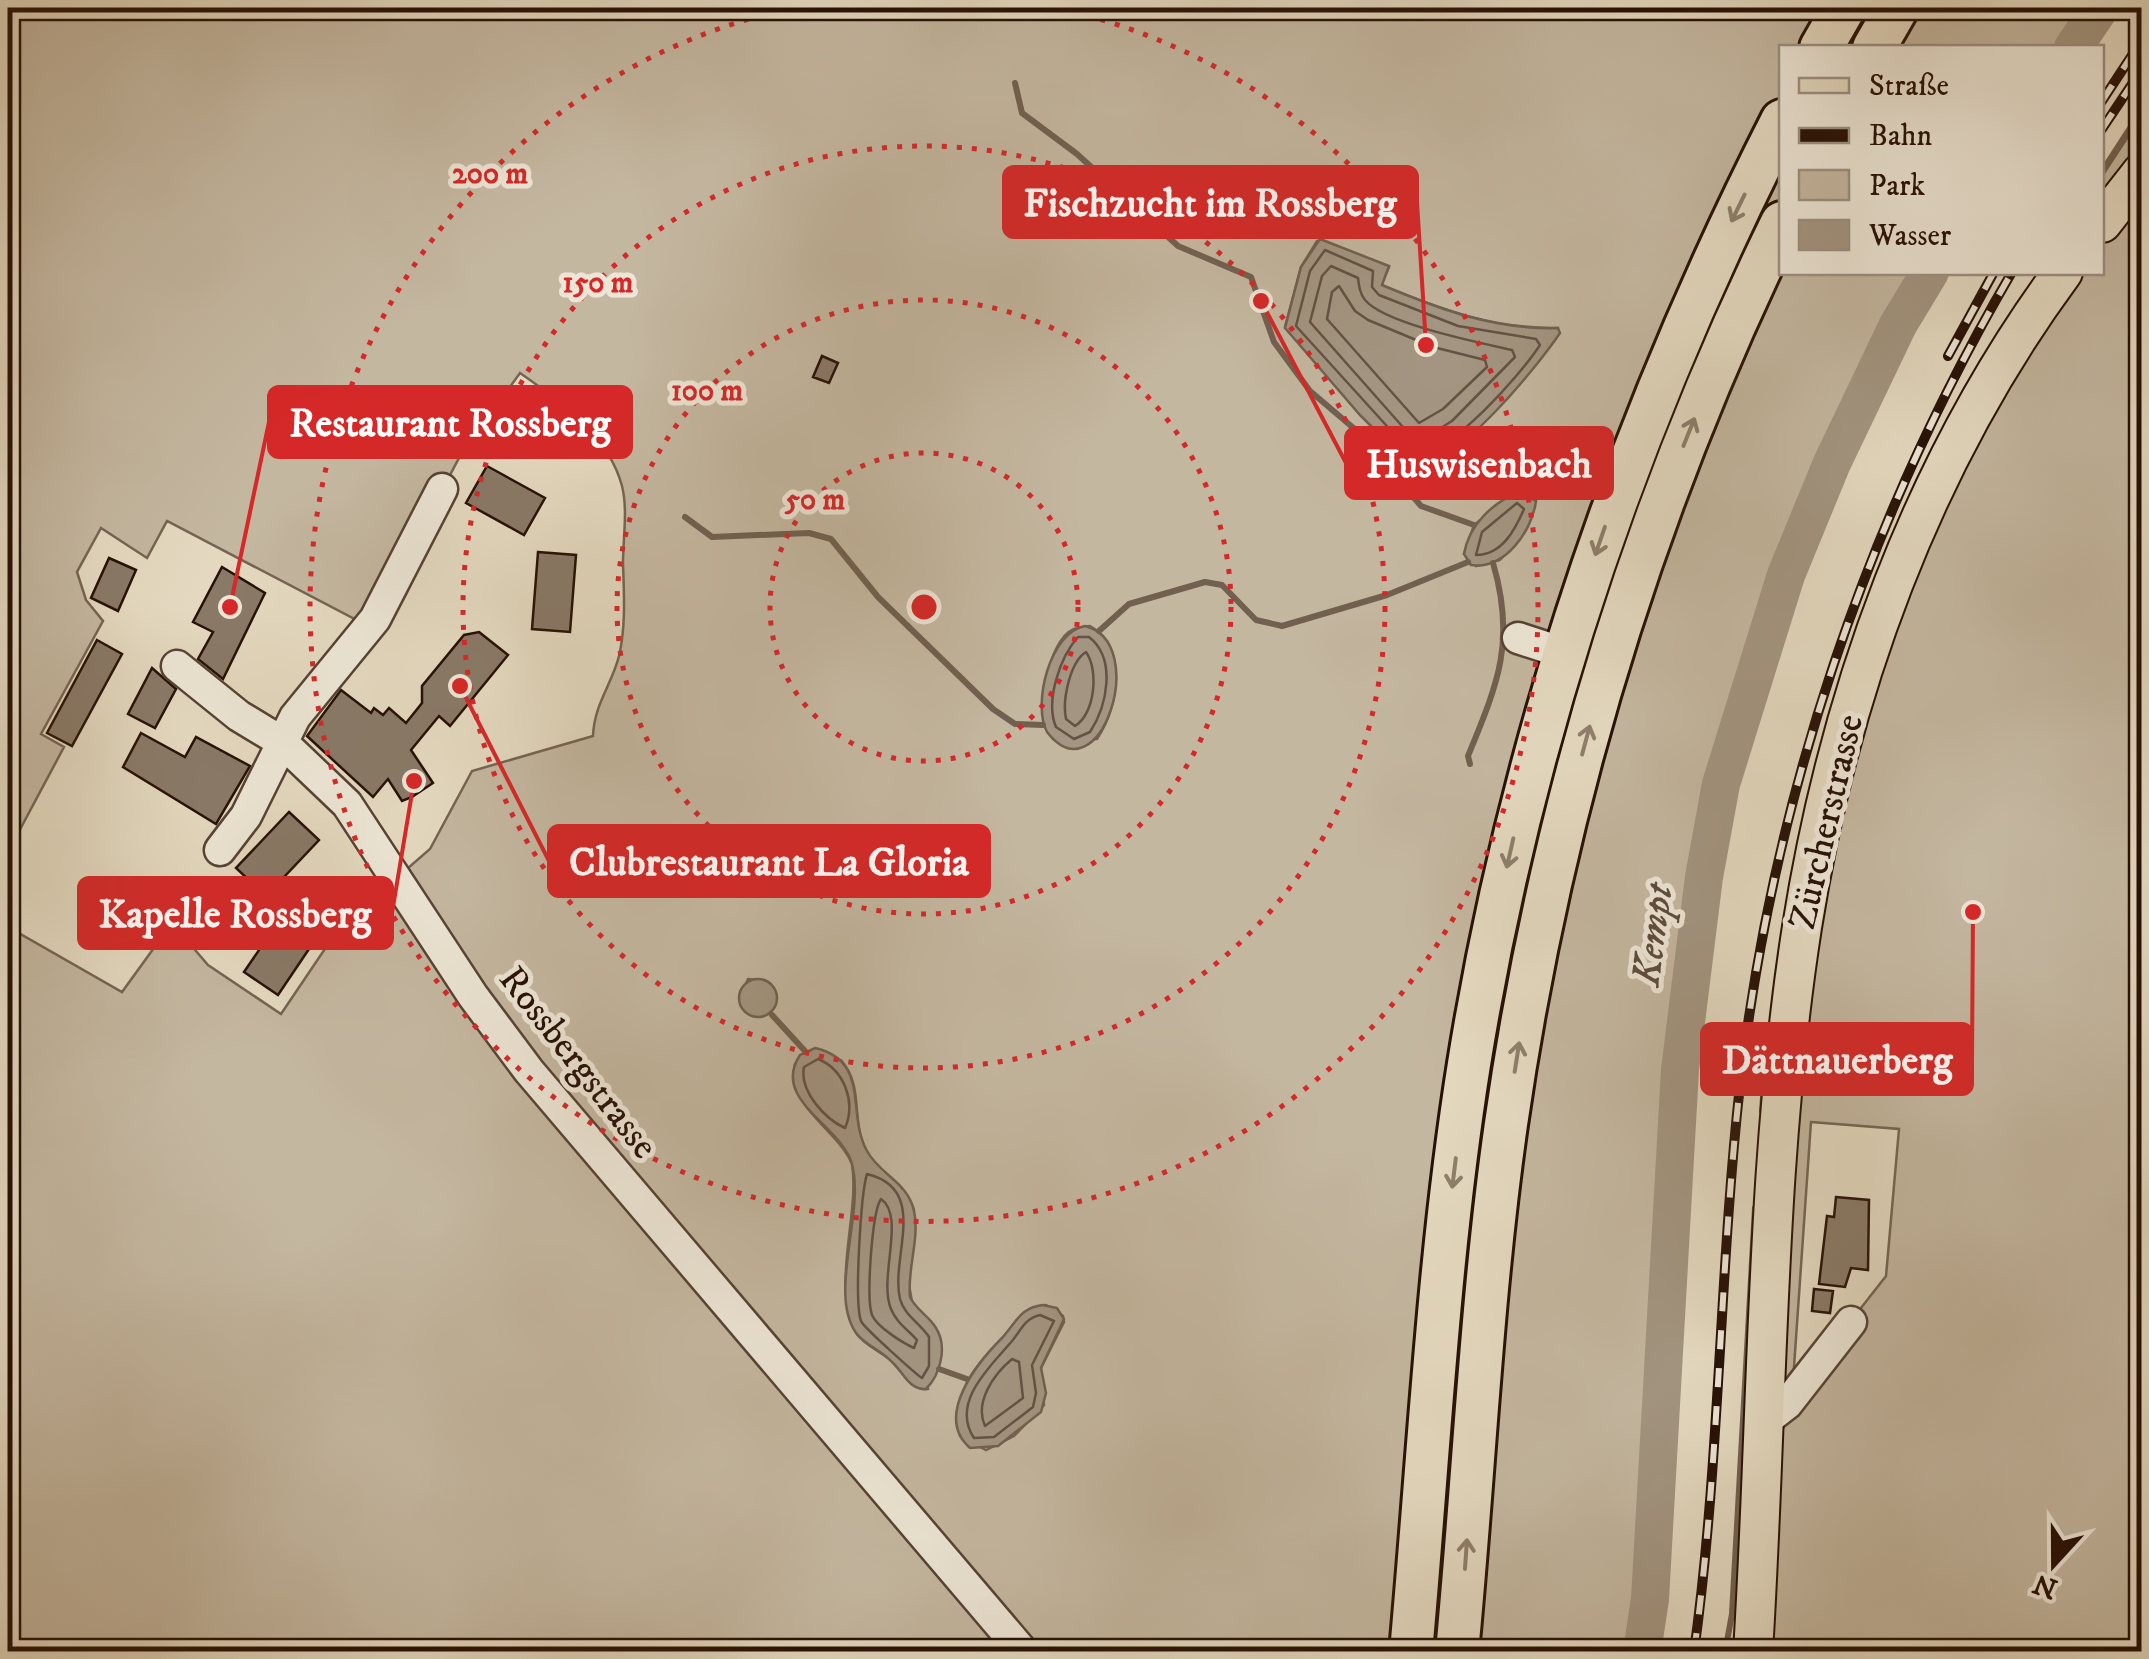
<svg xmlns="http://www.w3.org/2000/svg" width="2149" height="1659" font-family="'IM FELL DW Pica',serif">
<rect width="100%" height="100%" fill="#e4d9c0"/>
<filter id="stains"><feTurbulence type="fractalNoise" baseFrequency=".002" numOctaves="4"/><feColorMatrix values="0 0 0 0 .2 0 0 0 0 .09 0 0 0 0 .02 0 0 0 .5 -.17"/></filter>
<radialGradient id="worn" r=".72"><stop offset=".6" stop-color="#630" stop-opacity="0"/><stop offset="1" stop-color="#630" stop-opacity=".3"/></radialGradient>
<path fill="#c4b7a0" stroke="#756453" stroke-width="2.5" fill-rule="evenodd" d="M8 8H2110L2085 47 1782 48V272L1944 273 1913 324 1834 485 1770 679 1717 764 1694 875 1672 1044 1642 1564 1630 1651H8V927L122 992 172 923 208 965 281 1014 339 928 430 849 472 771 593 736C594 705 612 684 619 656 626 626 624 594 623 563 623 538 628 510 622 486 609 436 559 400 520 373L459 458 370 627 167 521 147 558 101 528 77 572 86 600 103 621 41 734 64 747 8 852ZM1317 241 1389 267 1381 285C1439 309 1494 329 1557 328 1531 364 1461 469 1412 467L1360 415 1285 327 1301 267ZM1513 494 1527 527 1500 560 1476 566 1464 554 1474 525ZM1090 626C1129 647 1118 708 1097 739H1053C1036 717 1046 641 1074 629 1079 627 1084 627 1090 626ZM748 979 763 981 773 991 749 1011 740 998ZM841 1060C865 1088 850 1120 866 1150 878 1173 905 1184 914 1210L909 1285 928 1389C910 1391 905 1374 894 1363 883 1352 865 1346 857 1334 830 1286 860 1216 852 1164 838 1130 785 1105 795 1064ZM1046 1305 1063 1316 1064 1322 1041 1368 1044 1405 1014 1436 986 1450 960 1436C956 1385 972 1371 1003 1337 1018 1320 1021 1308 1046 1305Z
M2141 108V1651L1753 1652 1785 1090 1876 633 2063 273 2102 272V168ZM1811 1122 1899 1129 1886 1276 1792 1396Z"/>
<path fill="#a39581" stroke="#716050" stroke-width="2.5" d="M1320 239 1389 266 1382 285C1439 309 1494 330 1558 328L1560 333C1537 367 1455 469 1412 467L1360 415 1285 328 1301 267Z
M1519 492 1536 501C1532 531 1505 570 1471 565L1464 554C1469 525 1492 503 1519 492Z
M1085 626C1151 642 1100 800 1047 732 1032 704 1050 632 1085 626Z
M739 998a19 19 0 1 1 38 0a19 19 0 1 1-38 0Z
M815 1048C871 1061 846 1114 867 1151 880 1175 908 1182 914 1211 920 1238 907 1269 910 1297 916 1310 929 1316 936 1328 948 1347 940 1375 926 1389 908 1389 904 1373 892 1362 882 1351 865 1345 856 1333 828 1293 865 1212 852 1164 842 1126 770 1100 800 1055Z
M1043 1305 1057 1308 1064 1319 1041 1368 1046 1393 1041 1412 998 1446 970 1448C933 1416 979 1361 1002 1338 1017 1322 1019 1308 1043 1305Z"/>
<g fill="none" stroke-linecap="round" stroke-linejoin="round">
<path stroke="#645244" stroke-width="2.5" d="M1325 250 1373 271 1372 287 1379 295 1458 326 1536 339 1540 345C1519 377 1452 452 1415 457L1296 326 1310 271Z
M1331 266 1358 278C1359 286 1360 294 1365 300 1385 324 1481 343 1512 350L1515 357 1452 421 1417 443 1310 322 1322 276Z
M1339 286 1355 311 1368 320 1433 347 1485 360 1487 367 1443 409 1419 423 1327 319 1332 292Z
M1517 503 1524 509C1515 530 1502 555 1476 555L1482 532Z
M1089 637C1117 659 1107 706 1090 732L1074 739 1056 727C1045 701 1060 657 1078 637Z
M1086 652C1099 670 1095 714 1075 726L1066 719C1062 700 1070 662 1086 652Z
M818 1059C845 1070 856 1103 845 1128 825 1119 799 1091 804 1067Z
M867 1174C930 1189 890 1257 900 1299 904 1315 921 1324 929 1337V1366L922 1378C917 1375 863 1327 861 1321 854 1302 861 1193 867 1174Z
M881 1199C906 1216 878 1279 891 1309 896 1322 908 1330 917 1340L914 1348C903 1343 877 1327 872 1315 866 1298 872 1212 881 1199Z
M1040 1315 1054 1321 1032 1365 1036 1393 1033 1407 994 1437 974 1438C950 1402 991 1366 1012 1341 1022 1329 1024 1319 1040 1315Z
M1012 1359 1019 1362 1023 1398 985 1426C974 1402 994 1374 1012 1359Z"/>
<path stroke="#716050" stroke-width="6" d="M1015 83 1022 113 1077 154 1178 246 1251 277 1274 342 1310 391 1357 431 1421 506 1474 525
M2102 173 2142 112
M685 517 712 537 809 533 831 539 878 597 993 709 1015 724 1043 725
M1099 631 1129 604 1205 582 1222 585 1256 620 1282 626 1387 595 1468 562
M1470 764 1468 756C1498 683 1516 641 1493 563
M772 1015 805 1051
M1762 1111 1767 1042
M939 1369 967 1379
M1725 1652 1732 1614 1755 1208"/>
<path stroke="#a39581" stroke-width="38" d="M2073 48 2100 8
M1642 1652 1650 1599 1680 1070 1704 877 1721 784 1786 575 1832 463 1898 325 1930 272"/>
</g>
<path fill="#897967" stroke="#261006" stroke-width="2.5" d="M822 356 838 363 829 383 813 377Z
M487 466 545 498 524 535 466 503Z
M538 552 576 555 570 632 532 629Z
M109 558 136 570 118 611 91 598Z
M222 567 265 593 223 679 198 659 213 632 193 622Z
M479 632 508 655 450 726 439 716 411 750 433 783 412 797 402 801 388 779 373 797 307 736 341 690 371 713 374 708 383 715 389 708 406 723 422 703V686L464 635Z
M97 640 122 654 72 746 47 733Z
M152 668 176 689 155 728 128 714Z
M141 733 185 757 196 737 250 766 216 824 123 767Z
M289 812 319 840 266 896 236 868Z
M281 918 315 940 278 995 244 972Z
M1836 1197 1869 1200 1868 1270 1851 1268 1845 1287 1819 1284 1827 1216 1834 1217Z
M1814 1289 1833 1291 1830 1313 1812 1311Z"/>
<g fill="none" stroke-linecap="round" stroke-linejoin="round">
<defs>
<path id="minor" d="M1518 638 1564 653
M177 666 239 716 282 742 347 804 473 996 529 1071 1023 1652
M220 850 246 816 295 717 375 619 442 489
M1765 1421 1787 1404 1851 1322"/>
<path id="major" d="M2102 223 2142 172
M1753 1652C1768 1413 1765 1163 1802 927 1839 693 1922 463 2063 272"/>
<path id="highway" d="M1821 48 1844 8
M1874 48 1897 8
M1411 1652C1429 1455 1438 1259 1469 1064 1522 734 1630 419 1782 121
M1457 1652C1474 1476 1481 1299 1506 1124 1551 811 1643 507 1782 223"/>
</defs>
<use href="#minor" stroke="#564234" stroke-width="35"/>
<use href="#major" stroke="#261006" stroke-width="42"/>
<use href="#highway" stroke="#261006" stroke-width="48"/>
<use href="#minor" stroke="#ede6d6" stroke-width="30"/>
<use href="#major" stroke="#e4d9c0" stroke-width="38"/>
<use href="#highway" stroke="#e4d9c0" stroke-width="42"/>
<defs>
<path id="rail" d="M2102 101 2142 40
M2102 129 2142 69
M1948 356 1994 272
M1694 1652C1720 1464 1719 1274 1740 1085 1773 798 1866 522 2012 272"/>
</defs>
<use href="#rail" stroke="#261006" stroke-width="10"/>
<use href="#rail" stroke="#ede6d6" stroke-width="6" stroke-dasharray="19" stroke-linecap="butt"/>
</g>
<defs><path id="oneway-shaft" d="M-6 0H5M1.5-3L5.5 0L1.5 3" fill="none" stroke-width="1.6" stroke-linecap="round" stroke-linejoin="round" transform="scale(2.5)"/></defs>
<g stroke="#8e7f6c">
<use href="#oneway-shaft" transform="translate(1738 208) rotate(116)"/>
<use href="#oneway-shaft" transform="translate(1689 432) rotate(-68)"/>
<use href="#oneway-shaft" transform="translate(1600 541) rotate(109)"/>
<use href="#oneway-shaft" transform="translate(1586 740) rotate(-75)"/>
<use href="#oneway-shaft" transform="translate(1510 853) rotate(103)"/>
<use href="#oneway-shaft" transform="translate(1517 1057) rotate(-81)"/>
<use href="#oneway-shaft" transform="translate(1454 1173) rotate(97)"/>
<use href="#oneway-shaft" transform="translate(1466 1554) rotate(-86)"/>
</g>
<g fill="none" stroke="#d62828" stroke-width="5" stroke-dasharray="5 10">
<circle cx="924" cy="607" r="154"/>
<circle cx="924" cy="607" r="307"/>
<circle cx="924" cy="607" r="461"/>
<path d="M1057 8A614 614 0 1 1 791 8"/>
</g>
<g text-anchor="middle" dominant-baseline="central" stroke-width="10" stroke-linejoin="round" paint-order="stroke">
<g font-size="38" fill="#261006" stroke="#ede6d6">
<text transform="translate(1827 822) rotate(-77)">Zürcherstrasse</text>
<text transform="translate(578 1063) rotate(52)">Rossbergstrasse</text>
</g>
<g font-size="40" font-style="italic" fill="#5e4c3d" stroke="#ede6d6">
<text transform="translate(1654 935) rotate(-82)">Kempt</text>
</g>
</g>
<circle cx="924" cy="607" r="15" fill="#d62828" stroke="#ede6d6" stroke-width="5"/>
<g font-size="30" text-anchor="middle" font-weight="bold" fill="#d62828" stroke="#ede6d6" stroke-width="10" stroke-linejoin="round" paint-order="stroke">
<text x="490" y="183">200 m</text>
<text x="598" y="292">150 m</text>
<text x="707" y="400">100 m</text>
<text x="815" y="509">50 m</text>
</g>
<path fill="none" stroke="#d62828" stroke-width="4" d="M1426 345L1417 202M230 607L269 422M1261 301L1346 463M460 686L549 861M414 781L392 913M1973 912L1972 1059"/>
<g fill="#d62828" stroke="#ede6d6" stroke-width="4">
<circle cx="1426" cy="345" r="10"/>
<circle cx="230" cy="607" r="10"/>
<circle cx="1261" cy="301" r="10"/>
<circle cx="460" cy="686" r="10"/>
<circle cx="414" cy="781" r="10"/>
<circle cx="1973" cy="912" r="10"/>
</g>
<g fill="#d62828" stroke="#d62828" stroke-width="4">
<rect x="1004" y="167" width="413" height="70" rx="10"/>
<rect x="269" y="387" width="362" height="70" rx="10"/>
<rect x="1346" y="428" width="266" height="70" rx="10"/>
<rect x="549" y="826" width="440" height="70" rx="10"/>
<rect x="79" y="878" width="313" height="70" rx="10"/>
<rect x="1702" y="1024" width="270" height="70" rx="10"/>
</g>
<g font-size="40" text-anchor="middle" font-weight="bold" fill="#fff">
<text x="1210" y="216">Fischzucht im Rossberg</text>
<text x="450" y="436">Restaurant Rossberg</text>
<text x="1479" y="477">Huswisenbach</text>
<text x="769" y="875">Clubrestaurant La Gloria</text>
<text x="235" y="927">Kapelle Rossberg</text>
<text x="1837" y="1073">Dättnauerberg</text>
</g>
<rect width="2149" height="1659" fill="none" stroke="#e4d9c0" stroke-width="40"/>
<rect x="10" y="10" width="2129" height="1639" fill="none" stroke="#261006" stroke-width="5"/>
<rect x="20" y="20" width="2109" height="1619" fill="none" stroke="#261006" stroke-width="2.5"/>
<rect x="1779" y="45" width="325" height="230" fill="#ede6d6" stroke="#9d9083" stroke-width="2.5"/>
<rect x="1799" y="78" width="50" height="15" fill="#e4d9c0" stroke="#9d9083" stroke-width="2.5"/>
<text x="1869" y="95" font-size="30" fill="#261006">Straße</text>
<rect x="1799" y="128" width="50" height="15" fill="#261006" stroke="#9d9083" stroke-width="2.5"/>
<text x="1869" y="145" font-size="30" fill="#261006">Bahn</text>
<rect x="1799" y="170" width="50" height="30" fill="#c4b7a0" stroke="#9d9083" stroke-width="2.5"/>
<text x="1869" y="195" font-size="30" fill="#261006">Park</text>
<rect x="1799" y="220" width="50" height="30" fill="#a39581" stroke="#9d9083" stroke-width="2.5"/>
<text x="1869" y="245" font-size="30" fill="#261006">Wasser</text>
<g transform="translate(2054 1564) rotate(201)" stroke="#ede6d6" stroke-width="8" paint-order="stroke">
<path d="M0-8L18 38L0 25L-18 38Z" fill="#261006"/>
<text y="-15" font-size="28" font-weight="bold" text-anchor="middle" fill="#261006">N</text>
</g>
<rect width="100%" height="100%" filter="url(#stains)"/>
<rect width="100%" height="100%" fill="url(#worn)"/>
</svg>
